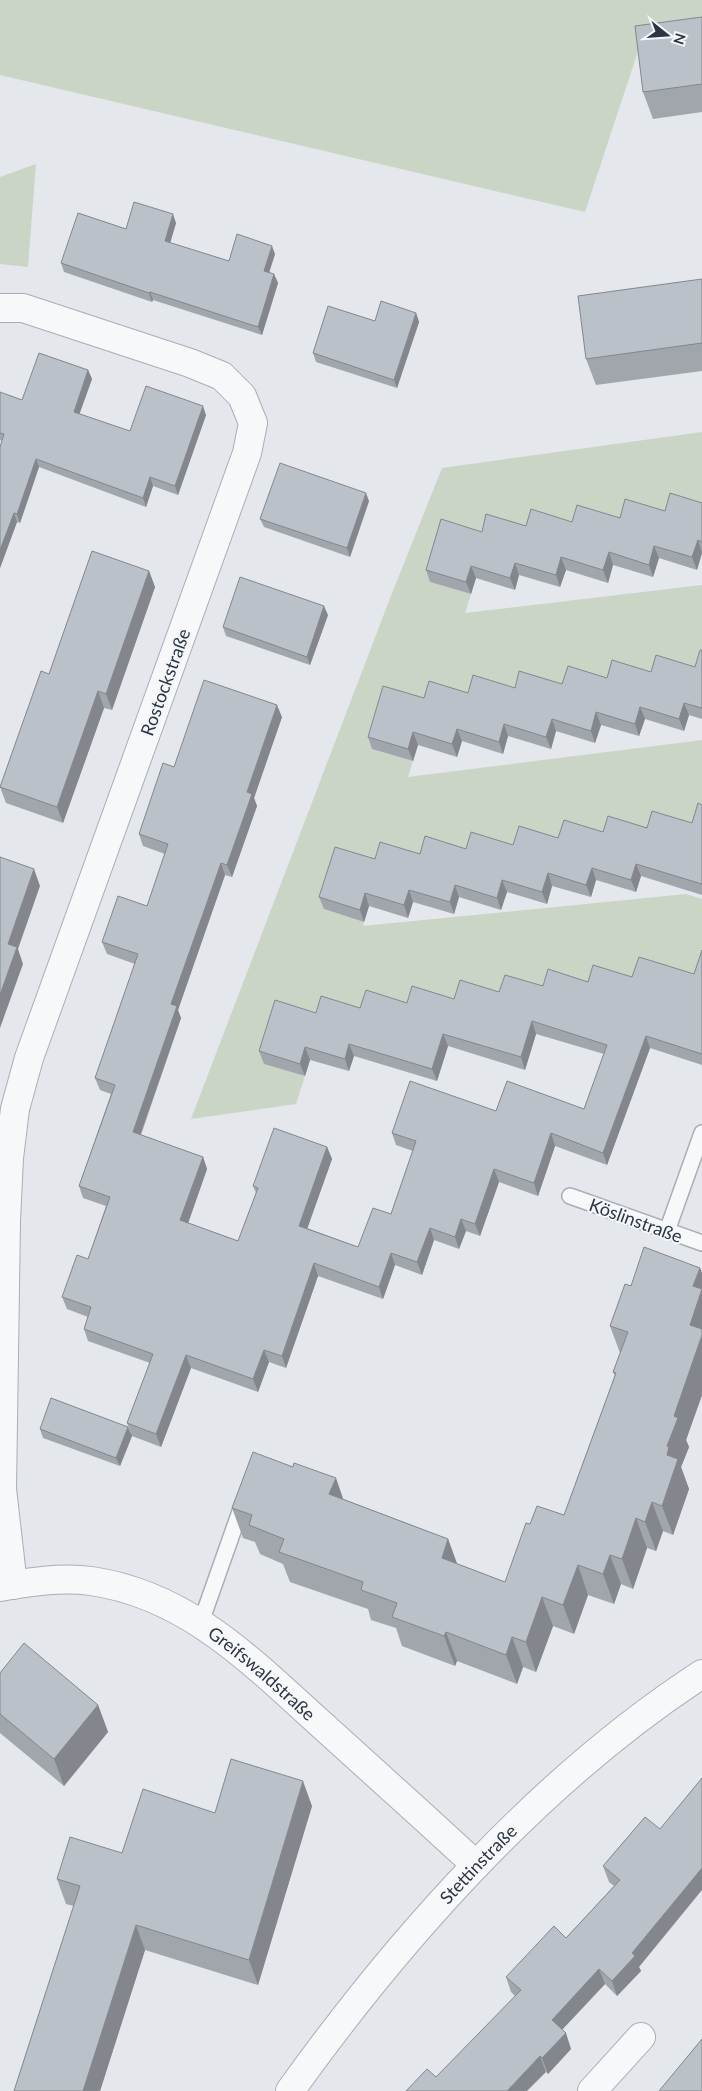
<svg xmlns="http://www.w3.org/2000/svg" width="702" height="2091" font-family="Lato,sans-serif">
<rect width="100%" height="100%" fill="#e4e7ec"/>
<path fill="#cad5c5" d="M0 0H702V28L643 36 585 212 0 75Z
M36 164 28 267 0 264V177Z
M702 432V514L669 523 577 534 430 582 471 594 465 613 702 585V672L611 690 567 697 519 700 372 749 413 761 408 777 702 740V816L696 835 470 861 324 909 364 922 363 926 686 894 702 899V976L637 989 458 1011 264 1063 305 1076 296 1104 191 1119 389 601 442 468Z"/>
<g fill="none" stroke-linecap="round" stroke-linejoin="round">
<defs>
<path id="lane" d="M570 1196 702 1243
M667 1231 702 1133
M201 1622 243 1503"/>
<g id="street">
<path d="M0 308H23L190 363 222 376 242 396 253 423 247 453 29 1058 15 1109 9 1158 6 1221"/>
<path d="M0 1221H6L2 1489 13 1585"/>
<path id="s1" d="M0 1587C29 1582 61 1577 91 1581 188 1595 252 1662 322 1725 373 1771 425 1818 476 1865"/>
<path id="s2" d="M290 2091C401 1936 542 1778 702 1674"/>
<path d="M592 2091 641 2037"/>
</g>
</defs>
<use href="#lane" stroke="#a9aeb6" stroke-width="18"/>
<use href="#street" stroke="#a9aeb6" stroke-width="30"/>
<use href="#lane" stroke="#f7f8fa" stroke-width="15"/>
<use href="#street" stroke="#f7f8fa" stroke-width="28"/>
</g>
<path fill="#a1a6ad" d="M702 17V112L653 119 643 92Z
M176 223 170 243 229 261 275 254 269 273 274 274 278 283 262 335 153 300 152 302 64 272 61 263 126 229Z
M702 279V371L596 385 586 359Z
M416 313 419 322 397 388 316 362 313 353 375 321Z
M88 370 92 379 79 414 130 431 206 415 178 495 153 486 146 507 39 467 20 523 17 522 0 568V447L2 441 0 440V392L22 400Z
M369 501 350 557 264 527 260 519Z
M702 503V553L697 570 659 558 653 577 613 565 608 583 566 570 560 587 519 575 515 590 476 578 471 594 430 582 426 570 482 532 572 522 620 518 665 511Z
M149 571 155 587 112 710 104 708 63 823 6 803 0 787 49 674Z
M328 615 310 665 226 636 223 627Z
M702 650V719L689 715 684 731 645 719 639 736 601 725 595 743 556 731 551 749 508 736 503 754 462 741 457 757 418 745 413 761 372 749 368 737 424 698 468 693 562 684 651 672 695 667Z
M282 717 254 798 257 806 232 877 225 875 178 1010 181 1018 141 1135 203 1157 207 1169 188 1223 238 1241 256 1193 253 1186 327 1147 332 1159 307 1228 358 1247 391 1214 413 1151 396 1145 392 1133 496 1111 584 1109 604 1054 536 1034 525 1070 448 1046 437 1081 354 1056 349 1071 310 1060 305 1076 264 1064 259 1051 316 1013 407 1003 454 999 543 986 632 977 694 974 702 950V1065L650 1048 607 1165 555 1146 538 1196 499 1182 480 1236 466 1231 459 1249 434 1240 422 1275 395 1265 383 1299 318 1276 286 1368 269 1362 258 1392 191 1368 161 1447 132 1436 127 1423 150 1363 88 1341 84 1329 88 1317 67 1309 62 1297 88 1259 106 1206 83 1198 79 1186 111 1094 100 1090 95 1078 135 964 107 954 102 942 147 906 165 854 143 846 139 834 174 767Z
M702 805V895L641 876 636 892 596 880 591 897 552 886 547 904 507 892 501 910 459 897 454 914 413 902 408 918 369 906 364 922 324 909 319 897 375 859 466 849 513 845 603 832 692 823Z
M700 1268 702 1273V1395L686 1440 689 1447 681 1467 689 1489 673 1535 663 1531 656 1551 647 1548 633 1589 621 1584 614 1604 588 1595 574 1634 553 1626 536 1672 523 1667 517 1684 457 1661 455 1666 402 1646 396 1628 371 1620 368 1609 290 1582 283 1564 260 1554 255 1542 243 1538 232 1508 293 1467 343 1499 448 1539 457 1564 505 1582 530 1524 564 1515 615 1376 613 1372 620 1353 610 1326 631 1286Z
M128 1427 132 1436 120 1466 43 1438 40 1429Z
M0 1673 98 1705 108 1732 64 1786 0 1733Z
M312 1806 258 1985 145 1950 100 2091H14L74 1906 66 1904 57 1879 122 1853 215 1813Z
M645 1817 639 1967 641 1971 617 1996 605 1984 562 2030 571 2049 548 2074 546 2072 515 1996 511 1992 506 1977 566 1938 614 1886 609 1882 603 1866Z"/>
<path fill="#83878d" d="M173 214 176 223 168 250 165 241Z
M272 246 275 254 267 279 264 271Z
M274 274 278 283 262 335 258 327Z
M150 292 153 300 152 302 149 293Z
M416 313 419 322 397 388 394 380Z
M88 370 92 379 77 421 74 412Z
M203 406 206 415 178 495 175 486Z
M36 459 39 467 20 523 17 514Z
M150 477 153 486 146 507 143 498Z
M366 493 369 501 350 557 347 548Z
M14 513 17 522 0 568V550Z
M698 540 702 553 697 570 692 557Z
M654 546 659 558 653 577 649 565Z
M609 552 613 565 608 583 603 570Z
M561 557 566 570 560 587 556 575Z
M515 563 519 575 515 590 510 578Z
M471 566 476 578 471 594 466 582Z
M149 571 155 587 112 710 106 694Z
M324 606 328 615 310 665 307 657Z
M98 691 104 708 63 823 57 807Z
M684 703 689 715 684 731 679 719Z
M277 705 282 717 254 798 257 806 232 877 227 865 247 792Z
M640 707 645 719 639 736 635 724Z
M596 712 601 725 595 743 591 731Z
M552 719 556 731 551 749 546 737Z
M504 724 508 736 503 754 499 742Z
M457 729 462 741 457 757 452 744Z
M413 732 418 745 413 761 408 749Z
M221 863 225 875 178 1010 181 1018 137 1144 133 1132 171 1004Z
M636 864 641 876 636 892 631 880Z
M592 868 596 880 591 897 586 885Z
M34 869 40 886 18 949 23 964 0 1028V995L8 944Z
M548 873 552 886 547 904 542 892Z
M502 880 507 892 501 910 497 898Z
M455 885 459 897 454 914 450 902Z
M409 890 413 902 408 918 404 905Z
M365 893 369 906 364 922 360 910Z
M532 1021 536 1034 525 1070 521 1057Z
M443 1034 448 1046 437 1081 432 1069Z
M646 1036 650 1048 607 1165 603 1153Z
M349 1044 354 1056 349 1071 345 1059Z
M305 1047 310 1060 305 1076 300 1064Z
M551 1133 555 1146 538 1196 534 1183Z
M327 1147 332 1159 304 1238 299 1226Z
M203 1157 207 1169 185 1232 180 1220Z
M494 1169 499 1182 480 1236 475 1224Z
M461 1219 466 1231 459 1249 455 1237Z
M430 1228 434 1240 422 1275 417 1262Z
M391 1253 395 1265 383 1299 379 1287Z
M314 1263 318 1276 286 1368 282 1356Z
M700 1268 702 1273V1395L686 1440 689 1447 681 1467 689 1489 673 1535 662 1506 667 1446 674 1416 693 1286Z
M264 1350 269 1362 258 1392 253 1379Z
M186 1355 191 1368 161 1447 156 1434Z
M128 1427 132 1436 120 1466 116 1458Z
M336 1478 346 1507 329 1494Z
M652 1502 663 1531 656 1551 645 1522Z
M636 1518 647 1548 633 1589 622 1559Z
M448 1539 459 1569 442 1558Z
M610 1555 621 1584 614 1604 603 1574Z
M578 1565 588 1595 574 1634 563 1605Z
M542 1597 553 1626 536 1672 526 1642Z
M446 1632 457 1661 455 1666 444 1636Z
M512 1637 523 1667 517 1684 506 1655Z
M98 1705 108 1732 64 1786 54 1759Z
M303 1781 312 1806 258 1985 249 1960Z
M702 1868V1890L639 1967 641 1971 617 1996 612 1981 632 1953Z
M136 1925 145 1950 100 2091H83Z
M599 1969 605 1984 557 2035 552 2020Z
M566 2033 571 2049 548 2074 542 2058Z
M540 2056 546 2072 527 2091H507Z"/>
<path fill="#bbc1c9" stroke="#83878d" d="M702 17V84L643 92 635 26Z
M134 202 173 214 165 241 229 261 237 234 272 246 264 271 274 274 258 327 150 292 149 293 61 263 78 213 126 229Z
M702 279V343L586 359 578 296Z
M381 301 416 313 394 380 313 353 328 306 375 321Z
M39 353 88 370 74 412 130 431 146 386 203 406 175 486 150 477 143 498 36 459 17 514 14 513 0 550V447L4 434 0 433V392L22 400Z
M280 463 366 493 347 548 260 519Z
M670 493 702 503V542L698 540 692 557 654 546 649 565 609 552 603 570 561 557 556 575 515 563 510 578 471 566 466 582 426 570 441 519 482 532 486 514 526 526 531 509 572 522 577 505 620 518 625 499 665 511Z
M92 551 149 571 106 694 98 691 57 807 0 787 41 671 49 674Z
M240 577 324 606 307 657 223 627Z
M700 650H702V708L684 703 679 719 640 707 635 724 596 712 591 731 552 719 546 737 504 724 499 742 457 729 452 744 413 732 408 749 368 737 383 686 424 698 429 681 468 693 473 675 515 688 519 671 562 684 568 666 607 678 612 660 651 672 656 655 695 667Z
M204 680 277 705 247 792 252 794 227 865 221 863 171 1004 177 1006 133 1132 203 1157 180 1220 238 1241 258 1188 253 1186 274 1128 327 1147 299 1226 358 1247 373 1208 391 1214 416 1141 392 1133 410 1081 496 1111 507 1081 584 1109 607 1045 532 1021 521 1057 443 1034 432 1069 349 1044 345 1059 305 1047 300 1064 259 1051 275 1000 316 1013 321 996 360 1008 366 990 407 1003 412 986 454 999 460 980 499 992 505 975 543 986 548 969 588 982 593 965 632 977 639 957 694 974 702 950V1054L646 1036 603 1153 551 1133 534 1183 494 1169 475 1224 461 1219 455 1237 430 1228 417 1262 391 1253 379 1287 314 1263 282 1356 264 1350 253 1379 186 1355 156 1434 127 1423 153 1354 84 1329 91 1307 62 1297 77 1255 88 1259 110 1197 79 1186 115 1085 95 1078 138 954 102 942 118 896 147 906 168 844 139 834 163 763 174 767Z
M698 803 702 805V884L636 864 631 880 592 868 586 885 548 873 542 892 502 880 497 898 455 885 450 902 409 890 404 905 365 893 360 910 319 897 335 847 375 859 380 842 420 854 425 836 466 849 471 832 513 845 519 826 558 838 564 820 603 832 608 816 647 828 652 811 692 823Z
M0 857 34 869 8 944 17 947 0 995Z
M644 1247 700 1268 693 1286 702 1289 690 1325 702 1329V1335L674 1416 678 1418 667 1446 669 1447 667 1455 678 1459 662 1506 652 1502 645 1522 636 1518 622 1559 610 1555 603 1574 578 1565 563 1605 542 1597 526 1642 512 1637 506 1655 446 1632 444 1636 392 1617 397 1603 361 1590 363 1582 279 1552 284 1539 249 1525 252 1515 232 1508 253 1452 293 1467 294 1463 336 1478 329 1494 448 1539 442 1558 505 1582 526 1523 530 1524 537 1506 564 1515 616 1373 613 1372 628 1332 610 1326 625 1284 631 1286Z
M51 1398 128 1427 116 1458 40 1429Z
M24 1643 98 1705 54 1759 0 1714V1673Z
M231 1759 303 1781 249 1960 136 1925 83 2091H14L80 1886 57 1879 70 1837 122 1853 143 1789 215 1813Z
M702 1778V1868L632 1953 635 1956 612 1981 599 1969 552 2020 566 2033 542 2058 540 2056 507 2091H406L427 2069 436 2077 521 1990 506 1977 554 1926 566 1938 620 1880 603 1866 645 1817 660 1829Z
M702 2039V2091H659Z"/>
<g text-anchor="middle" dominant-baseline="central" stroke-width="4" stroke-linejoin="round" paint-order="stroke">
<g font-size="18" fill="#2b3644" stroke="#f4f6f9">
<text transform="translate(165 682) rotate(-70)">Rostockstraße</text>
<text transform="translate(636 1220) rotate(20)">Köslinstraße</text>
<text stroke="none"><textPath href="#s1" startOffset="289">Greifswaldstraße</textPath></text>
<text stroke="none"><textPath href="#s2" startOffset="295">Stettinstraße</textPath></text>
</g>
</g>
<g transform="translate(667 35) rotate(107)" stroke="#f4f6f9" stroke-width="4" paint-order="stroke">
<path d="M0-4L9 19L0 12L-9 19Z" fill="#2b3644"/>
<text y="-8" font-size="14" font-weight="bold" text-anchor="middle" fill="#2b3644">N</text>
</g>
</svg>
